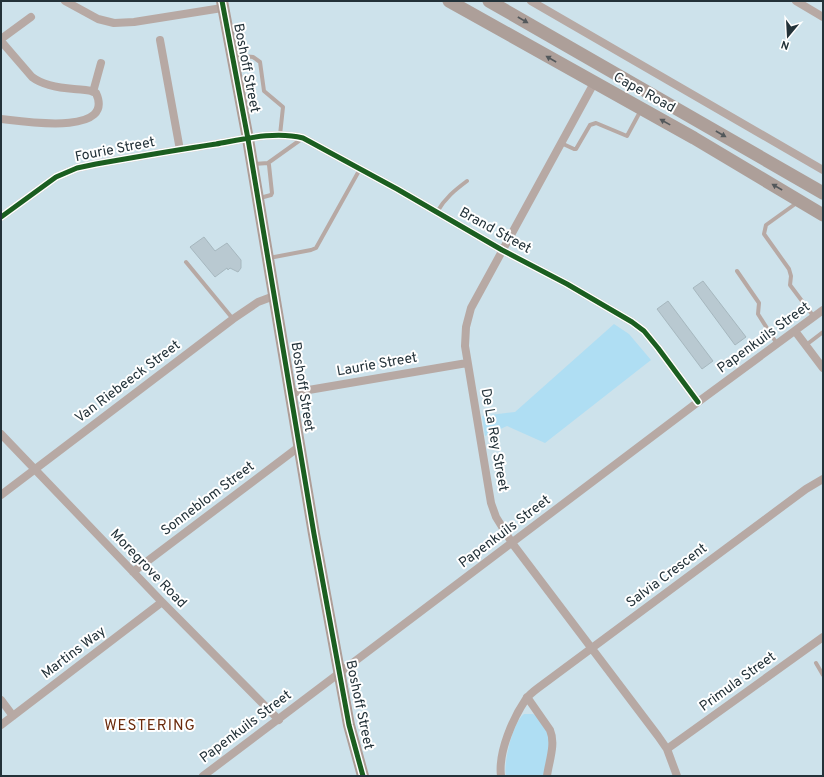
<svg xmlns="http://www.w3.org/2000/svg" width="824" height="777" font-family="Overpass,sans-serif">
<rect width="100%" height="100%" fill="#cde2eb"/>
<path fill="#afdef3" d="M614 324 629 334 651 360 545 443 507 426 485 436 482 416 515 412Z
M524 714H533L537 717 550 734V741L544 776H506C503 763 513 722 524 714Z"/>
<path fill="#b9c9d1" stroke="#a6b7be" d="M204 237 215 251 227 243 241 260V268L238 272 230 268 228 270 227 268 215 277 190 247Z
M703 281 746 337 735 345 693 288Z
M668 301 713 361 702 369 657 309Z"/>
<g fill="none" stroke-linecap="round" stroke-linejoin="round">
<path stroke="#b7a9a4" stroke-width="4" d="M234 55 253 57 260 62 264 91 283 107 280 135
M561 143 574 149H576L590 125 596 123 627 136 641 110
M268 163 303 138
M253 164 268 163 269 165 272 193 271 195 260 198
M798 202 766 225 764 234 789 269 791 276 790 285 814 317
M437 212C445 198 455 190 467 181
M269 258 311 250 316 248 360 169
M186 262 233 319
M737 271 759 303 758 314 777 344
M806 345 823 332
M816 663 823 675"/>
<path stroke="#b7a9a4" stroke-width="8" d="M65 1 98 19 114 23 134 22 222 8
M531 1 823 170
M796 1 823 17
M1 39 31 17
M160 40 180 150
M1 41 32 77C44 86 60 88 74 89 82 90 89 89 96 93 116 137 20 121 1 119
M594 83 471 308 466 327 465 346 491 503 496 517 512 543 658 736 667 749 677 776
M93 92 101 63
M1 217 56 177 77 168 96 164C136 157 176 150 216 144 244 139 275 131 303 138L397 189 502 250 567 284 632 322 644 331 658 348 698 402
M795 331 823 368
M291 393 467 363
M1 434 162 602 279 720
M1 495 233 319 258 302 274 296
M133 572 300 446
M527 697 550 730C556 744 549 761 547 776
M1 700 13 716
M1 725 162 602
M667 749 823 637
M203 776 698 402 823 310
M501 776C498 752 513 718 526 699 529 695 534 691 538 688L806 489 823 479"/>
<path stroke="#ae9d97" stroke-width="12" d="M222 1 248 139 314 534 349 725 363 776"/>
<path stroke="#ad9f99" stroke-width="13" d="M449 1 694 138 823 215
M489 1 823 193"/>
<defs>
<path id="cycleway" d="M222 1 248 139 314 534 349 725 363 776
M1 217 56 177 77 168 96 164C136 157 176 150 216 144 244 139 275 131 303 138L397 189 502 250 567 284 632 322 644 331 658 348 698 402"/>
</defs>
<use href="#cycleway" stroke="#fff" stroke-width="8"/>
<use href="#cycleway" stroke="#1b5e20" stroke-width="5"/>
</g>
<defs><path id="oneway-solid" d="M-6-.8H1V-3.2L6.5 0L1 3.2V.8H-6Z"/></defs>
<g fill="#53585b">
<use href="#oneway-solid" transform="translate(523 20) rotate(30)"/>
<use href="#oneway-solid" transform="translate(551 59) rotate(-150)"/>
<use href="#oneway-solid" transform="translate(665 122) rotate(-151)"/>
<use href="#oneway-solid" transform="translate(721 134) rotate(30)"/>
<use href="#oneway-solid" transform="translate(777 187) rotate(-150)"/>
</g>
<g text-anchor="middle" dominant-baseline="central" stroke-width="4" stroke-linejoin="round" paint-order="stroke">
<g font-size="14" fill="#233239" stroke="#fff">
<text transform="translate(246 68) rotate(79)">Boshoff Street</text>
<text transform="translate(644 93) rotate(29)">Cape Road</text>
<text transform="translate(115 150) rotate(-11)">Fourie Street</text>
<text transform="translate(495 231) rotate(29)">Brand Street</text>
<text transform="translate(764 338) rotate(-36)">Papenkuils Street</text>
<text transform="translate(377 365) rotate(-10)">Laurie Street</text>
<text transform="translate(128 382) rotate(-37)">Van Riebeeck Street</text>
<text transform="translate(302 387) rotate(81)">Boshoff Street</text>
<text transform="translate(494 440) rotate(80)">De La Rey Street</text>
<text transform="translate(208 499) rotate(-37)">Sonneblom Street</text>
<text transform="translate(505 532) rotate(-37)">Papenkuils Street</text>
<text transform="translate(148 569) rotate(46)">Moregrove Road</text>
<text transform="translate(667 576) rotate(-37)">Salvia Crescent</text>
<text transform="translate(74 653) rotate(-37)">Martins Way</text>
<text transform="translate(738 682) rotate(-36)">Primula Street</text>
<text transform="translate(359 705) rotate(78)">Boshoff Street</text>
<text transform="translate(246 727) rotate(-37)">Papenkuils Street</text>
</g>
<g font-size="15" letter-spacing="1" fill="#6a2a0b" stroke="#fff">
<text x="150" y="726">WESTERING</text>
</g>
</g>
<rect width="824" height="777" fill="none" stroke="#233239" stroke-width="4"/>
<g transform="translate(788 36) rotate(198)" stroke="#ffffff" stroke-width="3" paint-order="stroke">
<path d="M0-3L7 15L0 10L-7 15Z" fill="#233239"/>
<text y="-6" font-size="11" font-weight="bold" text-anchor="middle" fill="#233239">N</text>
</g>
</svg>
